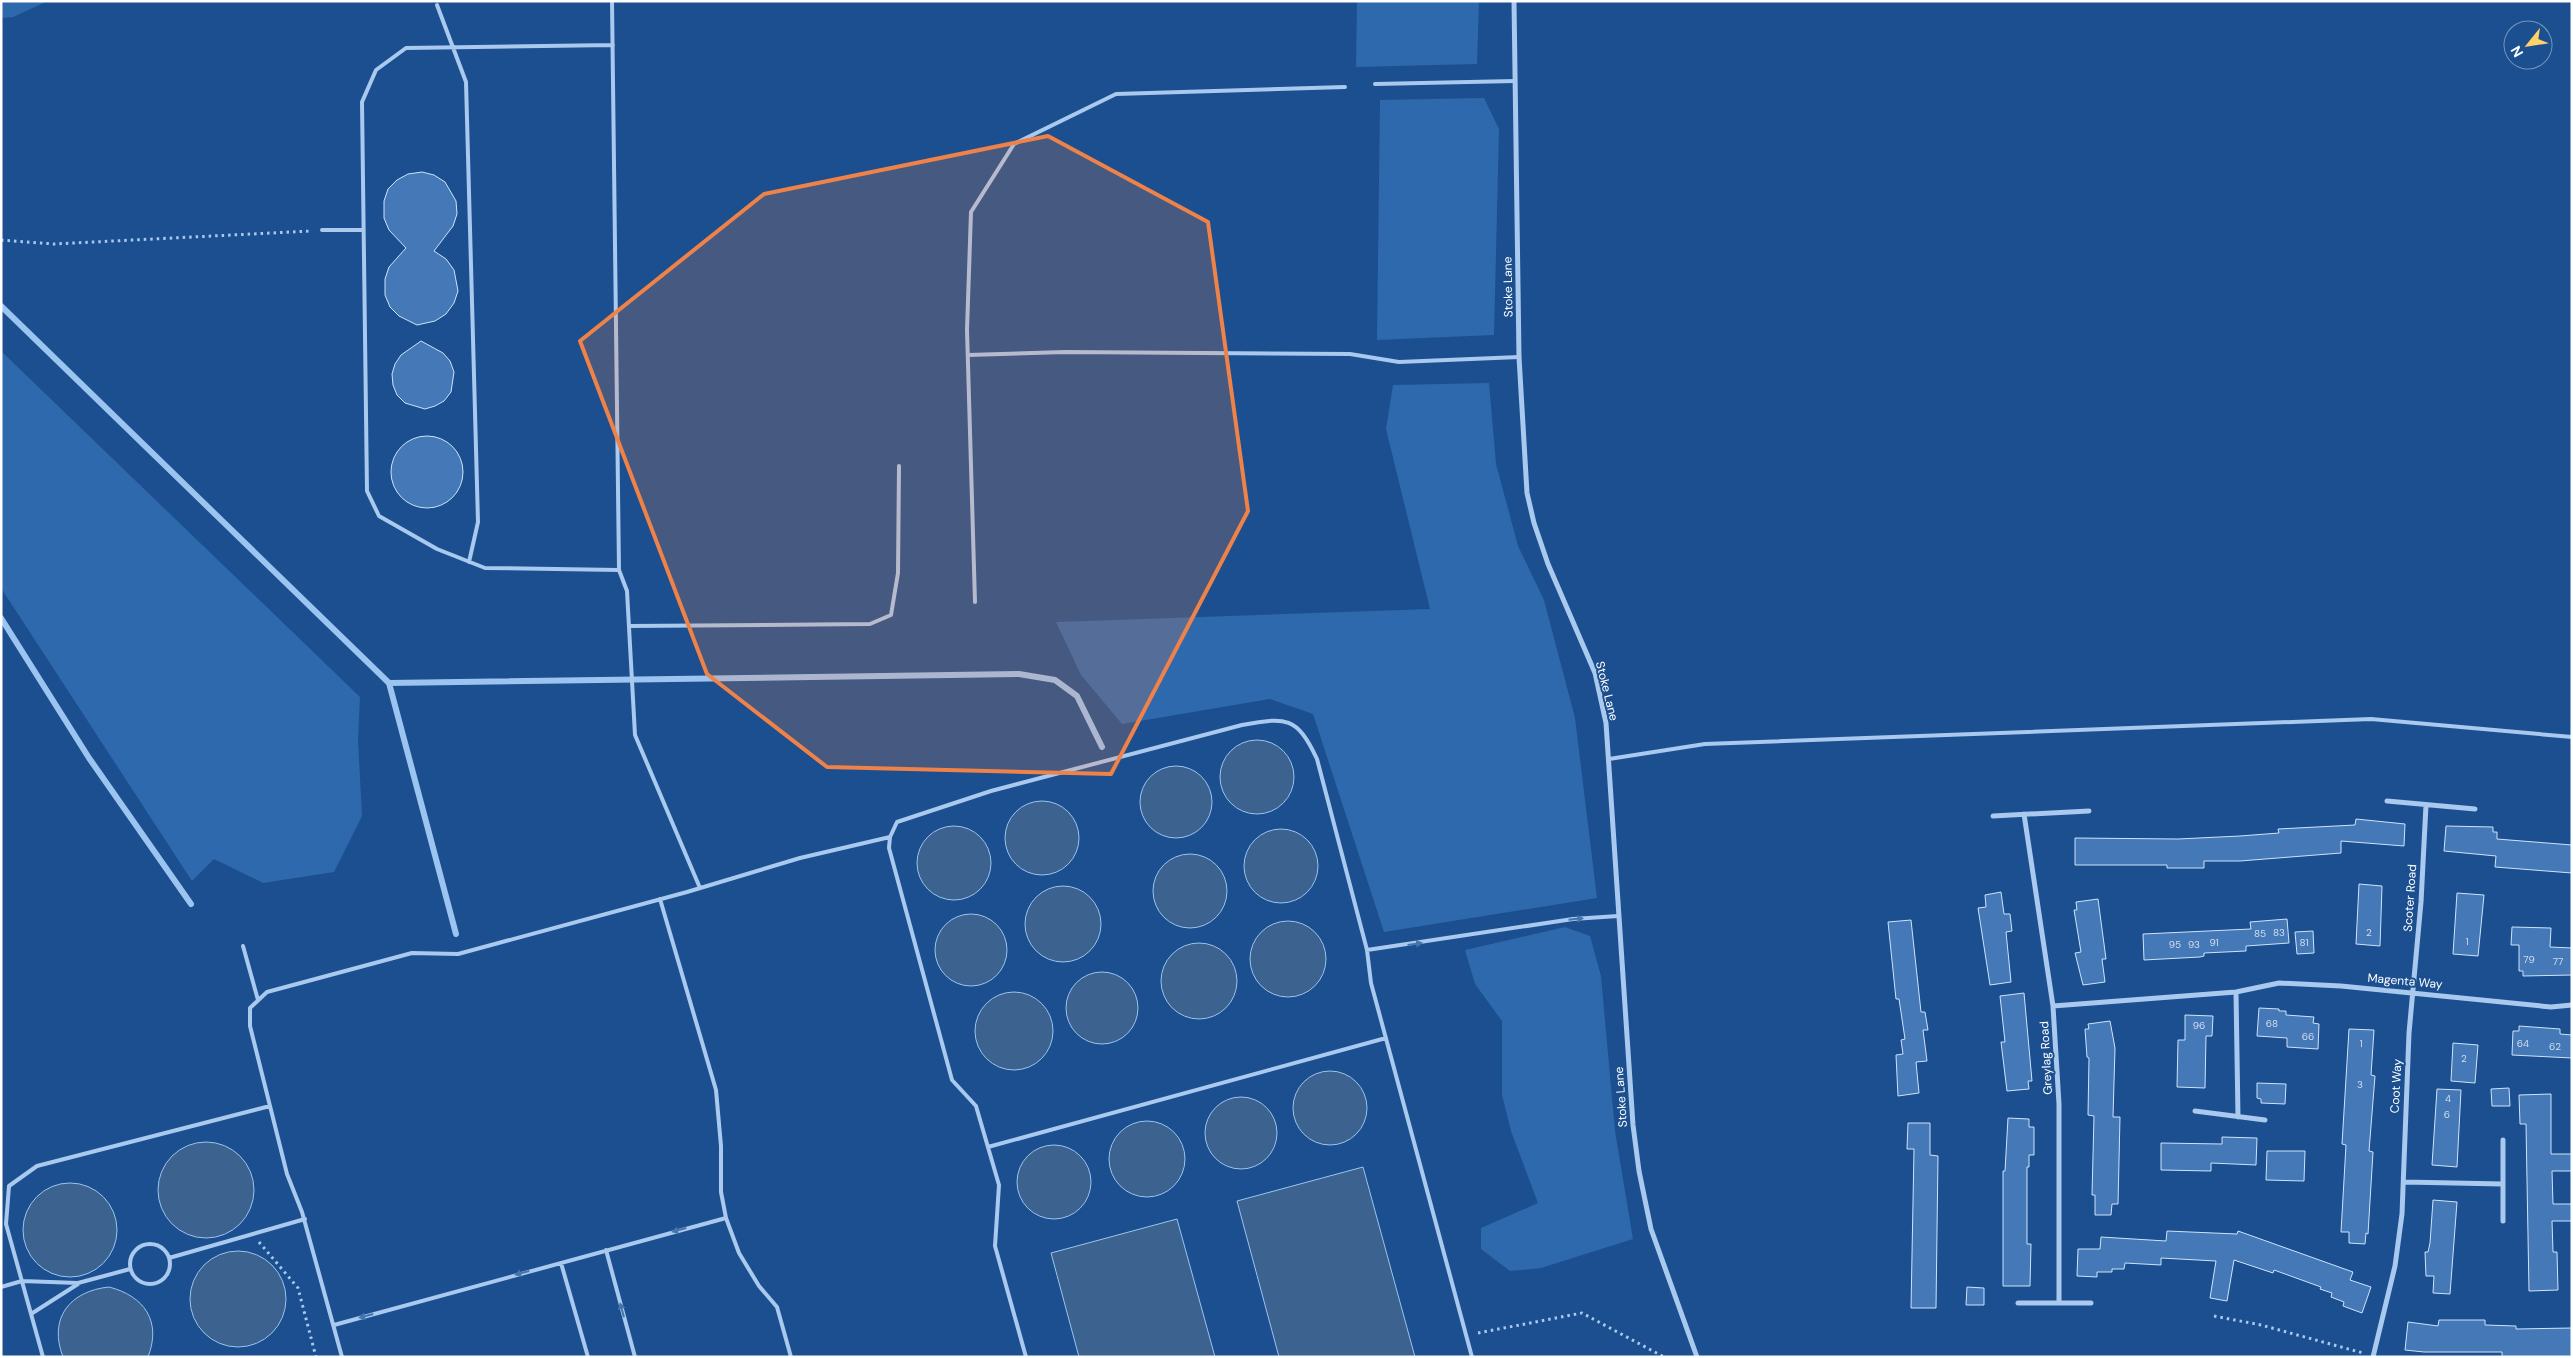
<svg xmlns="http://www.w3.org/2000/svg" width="2573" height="1358" font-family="'DM Sans',sans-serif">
<rect width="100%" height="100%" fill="#1b4f8f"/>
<path fill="#2e69ad" d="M1 1H48L13 17 1 18Z
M1357 1H1479L1477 64 1356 67Z
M1484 98 1499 129 1494 335 1377 340 1380 100Z
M1 351 360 697 358 740 362 816 334 872 263 883 214 859 192 881 1 588Z
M1489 383 1496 464 1518 546 1544 600 1575 718 1597 898 1384 932 1313 714 1270 699 1122 724 1081 675 1056 622 1430 609 1386 429 1393 385Z
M1565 927 1590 936 1601 976 1615 1131 1633 1239 1541 1268 1510 1271 1481 1249V1228L1538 1203 1511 1131 1502 1095V1021L1475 984 1465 950Z"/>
<path fill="#3c6290" stroke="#9cc4f0" d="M1220 777a37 37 0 1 1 74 0a37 37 0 1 1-74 0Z
M1140 802a36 36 0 1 1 72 0a36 36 0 1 1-72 0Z
M1005 838a37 37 0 1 1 74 0a37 37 0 1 1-74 0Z
M917 863a37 37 0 1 1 74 0a37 37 0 1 1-74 0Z
M1244 866a37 37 0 1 1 74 0a37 37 0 1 1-74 0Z
M1153 891a37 37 0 1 1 74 0a37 37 0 1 1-74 0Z
M1025 924a38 38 0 1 1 76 0a38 38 0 1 1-76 0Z
M935 950a36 36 0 1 1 72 0a36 36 0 1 1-72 0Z
M1250 959a38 38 0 1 1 76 0a38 38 0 1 1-76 0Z
M1161 981a38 38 0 1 1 76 0a38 38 0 1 1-76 0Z
M1066 1008a36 36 0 1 1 72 0a36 36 0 1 1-72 0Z
M975 1031a39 39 0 1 1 78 0a39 39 0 1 1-78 0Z
M1293 1108a37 37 0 1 1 74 0a37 37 0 1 1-74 0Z
M1205 1133a36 36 0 1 1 72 0a36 36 0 1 1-72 0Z
M1109 1159a38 38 0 1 1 76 0a38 38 0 1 1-76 0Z
M158 1190a48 48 0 1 1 96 0a48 48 0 1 1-96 0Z
M1017 1182a37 37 0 1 1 74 0a37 37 0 1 1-74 0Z
M1363 1167 1415 1357H1279L1237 1201Z
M23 1230a47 47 0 1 1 94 0a47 47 0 1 1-94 0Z
M1177 1219 1215 1357H1079L1051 1253Z
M190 1299a48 48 0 1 1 96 0a48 48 0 1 1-96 0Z
M109 1287C144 1296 162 1321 148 1357H63C48 1318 70 1291 109 1287Z"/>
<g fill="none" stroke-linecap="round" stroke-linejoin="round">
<path stroke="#9cc4f0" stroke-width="6" d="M1 306 389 683 456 934
M1 618 89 758 191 904
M389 683 1019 674 1055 680 1077 696 1102 747"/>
</g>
<path fill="#4478b7" stroke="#cfe3fa" d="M422 172 434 175 445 182 456 201 457 214 453 226 434 251 446 259 454 270 458 291 454 303 446 314 435 321 417 325 399 316 390 307 385 295V279L389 267 406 248 389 230 384 218V201L388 189 397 180 408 174Z
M421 341 443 353 450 361 454 372 451 392 444 401 435 406 425 409 405 403 397 395 393 385 392 374 395 364 401 355Z
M391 472a36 36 0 1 1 72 0a36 36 0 1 1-72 0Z
M2356 819 2405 824 2404 846 2341 841V853L2240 861H2204V868H2167V865H2075V838L2178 839 2240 836 2279 833 2278 829 2355 825Z
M2446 826 2493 827V832H2497V839L2572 845V873L2495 867 2496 856 2444 851Z
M2359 884 2382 886 2380 946 2356 944Z
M2001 892 2004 914H2010L2012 931 2006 932 2011 982 1990 985 1978 908 1986 907 1985 895Z
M2457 893 2484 895 2478 956 2453 954Z
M2098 899 2106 959H2102L2105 982 2083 985 2075 953 2081 952 2074 910H2077L2076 902Z
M2287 919 2289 943 2246 946V951L2204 953V956L2200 957 2144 960 2143 934 2251 929 2250 922Z
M1911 920 1921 1012H1925L1928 1030H1923L1927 1061 1916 1062 1919 1093 1898 1096 1896 1055 1903 1054 1901 1040 1905 1039 1899 999H1896L1888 922Z
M2512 927 2551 928 2550 947 2572 948V975L2523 976V971H2519V945H2511Z
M2313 931 2314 953 2297 954 2295 932Z
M2024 993 2032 1081H2028L2029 1089 2007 1091 2001 1042H2005L2000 996Z
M2259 1008 2279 1009V1011H2286V1015L2314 1017 2313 1023 2319 1024 2318 1049 2287 1047V1038L2257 1036Z
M2185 1015 2213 1016 2212 1036H2206L2205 1088 2177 1087 2178 1040H2185Z
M2110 1021 2115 1048 2113 1117H2120L2118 1204H2112L2111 1215H2095V1195H2092L2094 1116 2088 1115 2089 1058 2087 1057 2085 1029H2089L2088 1024Z
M2519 1026 2560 1029V1034L2572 1035V1058L2512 1055 2513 1031H2519Z
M2349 1029 2374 1030 2371 1075 2375 1076 2369 1151 2373 1152 2368 1234 2366 1233 2365 1244 2349 1243V1232H2341L2346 1145 2342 1144Z
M2453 1043 2478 1045 2475 1083 2451 1081Z
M2257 1083 2286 1084 2285 1104 2261 1103V1099L2257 1098Z
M2509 1088 2510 1106H2492L2491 1089Z
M2437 1089 2461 1090 2457 1167 2432 1165Z
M2551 1094V1154H2572V1171H2552L2553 1204H2572V1221H2552L2553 1252H2557L2558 1290 2529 1291 2526 1124H2520L2519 1095Z
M2008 1118 2029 1119V1127H2034V1155H2029V1167H2027V1244H2031L2030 1286H2003V1171H2005Z
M1908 1123H1930V1155L1938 1156 1936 1308H1911L1914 1149H1907Z
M2222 1137 2257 1138 2256 1165 2211 1163V1171L2161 1170V1143L2222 1144Z
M2267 1151H2305L2304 1181 2266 1180Z
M2433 1200 2457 1202 2450 1294 2433 1293 2434 1276H2426L2425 1252H2428L2430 1243Z
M2167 1231 2237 1234 2238 1231 2353 1272 2350 1280 2371 1287 2362 1313 2343 1306 2344 1302 2331 1297 2332 1293 2320 1289 2321 1287 2274 1270 2273 1273 2234 1260 2227 1301 2210 1298 2216 1261 2161 1258V1265L2125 1263 2124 1269H2112V1272H2097V1277L2077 1276 2078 1249H2100L2101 1237 2166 1241Z
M1967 1287 1984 1288V1305H1966Z
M2439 1320H2485V1325L2516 1326V1329L2572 1328V1357H2502V1352H2424L2405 1350 2408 1322 2438 1326Z"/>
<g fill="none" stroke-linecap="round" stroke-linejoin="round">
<path stroke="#a9c9ee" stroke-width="3" stroke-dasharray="2.5 4" stroke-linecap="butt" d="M1 240 54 244 311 231
M259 1242 298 1288 316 1357
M2214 1316 2261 1325 2363 1353
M1478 1333 1582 1313 1664 1357"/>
<path stroke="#a9c9ee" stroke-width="4" d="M612 1 619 570 627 591 635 735 700 888
M437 5 466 82 478 522 469 562
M613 45 406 48 376 70 362 102 367 491 379 516 437 549 485 568 619 570
M1375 84 1515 81
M322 230H363
M968 355 1065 352 1350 354 1399 362 1519 357
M975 602 967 330 971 212 1014 144 1116 94 1345 87
M629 626 870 624 891 615 898 573 899 466
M1609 759 1705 744 2371 719 2572 737
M660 899 716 1090 721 1146V1192L726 1218 739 1253 759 1286 777 1307 791 1357
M243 946 258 1000
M1367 950 1573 919 1618 916
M988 1147 1386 1038
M130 1264a20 20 0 1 1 40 0a20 20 0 1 1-40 0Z
M606 1250 635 1357
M169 1258 305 1219
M561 1263 588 1357
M1 1287 22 1281 78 1283 130 1269
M31 1314 78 1284
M334 1325 726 1218
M43 1357 6 1224 9 1186 37 1166 270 1106
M342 1357 302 1212 287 1174 250 1026V1008L267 992 412 953 458 954 687 892 800 858 890 837
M1026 1357 995 1246 999 1185 976 1106 952 1080 889 848 890 837 897 822 991 791 1242 725C1286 717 1297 716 1317 759L1367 950 1371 983 1472 1357"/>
<path stroke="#a9c9ee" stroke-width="5" d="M1514 1 1519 357 1527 493 1534 523 1548 564 1595 673 1606 723 1633 1125 1639 1171 1651 1229 1697 1357
M2387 801 2475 809
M2024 814 2053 1006 2059 1104V1303
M1993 816 2089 811
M2236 992 2238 1117
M2053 1006 2236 992 2279 983 2341 986 2551 1007 2572 1005
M2195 1111 2265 1120
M2503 1140V1221
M2404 1182 2503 1184
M2018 1303H2091
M2373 1357 2395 1266 2402 1214 2409 1033 2421 902 2426 805"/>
</g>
<defs><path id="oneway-solid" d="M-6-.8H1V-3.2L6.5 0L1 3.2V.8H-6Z" transform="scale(1.25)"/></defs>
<g fill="#4674ac">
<use href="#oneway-solid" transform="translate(1576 919) rotate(-6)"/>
<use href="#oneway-solid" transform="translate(1415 944) rotate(-8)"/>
<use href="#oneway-solid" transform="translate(679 1230) rotate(165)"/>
<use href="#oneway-solid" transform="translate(522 1273) rotate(165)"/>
<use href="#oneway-solid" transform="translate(622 1310) rotate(-105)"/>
<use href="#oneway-solid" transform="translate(366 1316) rotate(165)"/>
</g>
<path fill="#ee8249" fill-opacity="0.2" stroke="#ee8249" stroke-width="4" stroke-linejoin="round" d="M1048 136 1208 222 1248 511 1111 774 827 767 707 674 580 341 764 194Z"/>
<g text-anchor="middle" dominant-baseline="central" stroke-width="4" stroke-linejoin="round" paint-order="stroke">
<g font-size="10" fill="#d0dded">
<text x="2279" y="932">83</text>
<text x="2369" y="932">2</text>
<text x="2260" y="933">85</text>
<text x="2467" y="941">1</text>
<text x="2214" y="942">91</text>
<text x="2304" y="942">81</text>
<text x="2175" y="944">95</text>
<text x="2194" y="944">93</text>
<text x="2529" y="959">79</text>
<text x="2558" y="961">77</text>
<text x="2272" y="1023">68</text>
<text x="2199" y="1025">96</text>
<text x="2308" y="1036">66</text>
<text x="2361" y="1043">1</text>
<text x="2523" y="1043">64</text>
<text x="2555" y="1046">62</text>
<text x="2464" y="1058">2</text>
<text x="2360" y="1084">3</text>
<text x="2448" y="1098">4</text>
<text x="2447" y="1114">6</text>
</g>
<g font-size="12" fill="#fff" stroke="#1b4f8f">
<text transform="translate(1508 287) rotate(-91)">Stoke Lane</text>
<text transform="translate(1607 691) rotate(76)">Stoke Lane</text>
<text transform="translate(2410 898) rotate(-86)">Scoter Road</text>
<text transform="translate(2405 981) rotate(5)">Magenta Way</text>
<text transform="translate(2046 1058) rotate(-93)">Greylag Road</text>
<text transform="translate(2396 1086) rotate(-87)">Coot Way</text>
<text transform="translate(1621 1097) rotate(-94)">Stoke Lane</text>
</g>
</g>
<rect width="2573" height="1358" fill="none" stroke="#ffffff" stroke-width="5"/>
<g transform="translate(2528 45) rotate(240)"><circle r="24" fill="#1b4f8f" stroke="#7695bc"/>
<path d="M0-4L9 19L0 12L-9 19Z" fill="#ffd166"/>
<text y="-8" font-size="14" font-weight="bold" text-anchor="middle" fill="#ffffff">N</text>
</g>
</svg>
